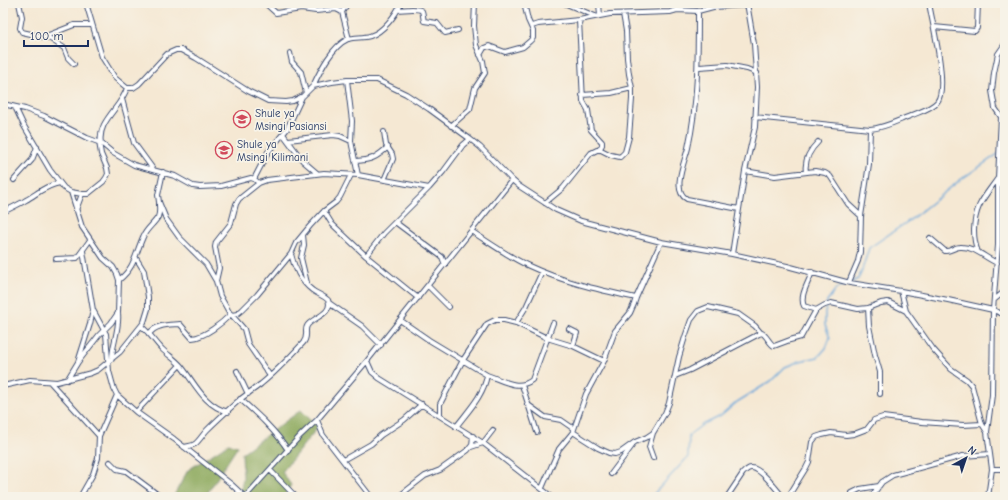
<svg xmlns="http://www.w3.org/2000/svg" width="1008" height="500" font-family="'Comic Neue',sans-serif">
<rect width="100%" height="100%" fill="#f7f3e8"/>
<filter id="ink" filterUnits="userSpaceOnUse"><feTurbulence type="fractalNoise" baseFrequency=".025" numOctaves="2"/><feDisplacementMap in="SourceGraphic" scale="8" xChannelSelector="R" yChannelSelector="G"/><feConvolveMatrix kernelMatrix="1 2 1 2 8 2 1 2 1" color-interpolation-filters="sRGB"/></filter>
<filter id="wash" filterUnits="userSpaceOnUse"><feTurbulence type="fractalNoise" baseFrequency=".012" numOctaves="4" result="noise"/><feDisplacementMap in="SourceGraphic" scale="16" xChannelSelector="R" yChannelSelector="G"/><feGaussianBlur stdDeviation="0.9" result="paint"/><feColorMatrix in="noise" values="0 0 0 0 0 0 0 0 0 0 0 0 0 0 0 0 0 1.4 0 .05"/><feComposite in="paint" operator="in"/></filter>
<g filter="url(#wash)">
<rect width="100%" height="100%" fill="#f5e8d3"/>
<path fill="#8aa75a" stroke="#526b5c" d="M301 410 318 427 282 472 291 485 283 497H239L243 478 242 453Z
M228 444 238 446 205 497H173L188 470Z"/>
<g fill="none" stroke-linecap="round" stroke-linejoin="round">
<path stroke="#68a6da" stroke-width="1.5" d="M1005 129 1004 133 1005 142
M1001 152 1005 147
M851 282 858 279 861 273 869 248 910 220 960 180 998 154
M651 497 688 457 689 435 702 425 722 415 737 402 771 381 785 367 800 361 818 357 826 348 830 338 825 325V313L827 301 836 289 848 283"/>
</g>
</g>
<g filter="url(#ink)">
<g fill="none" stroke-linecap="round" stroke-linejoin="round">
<defs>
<path id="street" d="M19 3 22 17 20 28 22 32 49 38 64 48 68 58 74 64
M86 3 102 57 115 78 127 88H133L139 84 167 54 176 50H181L196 58 248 91 268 101 286 102 293 101 303 96 313 86 332 82 347 80H377L406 94 429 109 470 139 480 147 512 180 519 186 556 210 581 221 661 242 732 254 787 266 850 283 901 291 948 300 993 310 1005 315
M265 3 276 13 301 9 316 11 336 9 342 12
M348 3 342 12 349 39
M564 3 595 16
M599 3 600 16
M398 10C404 10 417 7 422 11 423 13 423 18 424 21L437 23 445 33 458 30
M698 11C698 57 698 103 688 148 685 161 671 191 687 199L739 209
M579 20 583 101 588 110 591 130 602 142V145L599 150
M532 26 538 24 579 20 610 14 670 12 677 10 698 11 713 7 748 5
M934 27 975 31 977 28 978 3
M46 36 74 25H92
M290 53 292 62 301 72 306 93
M480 55 484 48 489 46 505 52 523 47 530 41 533 38V31L528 20 524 3
M699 67 727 65 747 69 757 73
M347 80 352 121 351 141 358 175
M313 86C320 71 332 46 348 39 355 37 363 38 370 36 383 32 396 15 401 3
M582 95 611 93 632 88
M122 99 134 143 153 169
M3 104 25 109 44 116 87 138 101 143 113 153 134 165 175 176 193 186 200 187 221 186 251 178 254 179 259 183
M15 107 24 126 50 170 64 188 71 192 82 194H88L103 182 106 178 108 174 107 168 101 154 99 142
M755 117 870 129C884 128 897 121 910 116 919 112 931 109 937 102 949 88 932 22 929 3
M451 126 470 109 475 88 485 73 483 61 476 45 474 26 475 3
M384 132 386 145 392 154 393 159 384 180
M283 134 303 161 317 173
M288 140 333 135 340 136 351 141
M101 143C97 121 121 108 127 88
M356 161C371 160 376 158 388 147
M745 171 775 176 815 171 825 173 830 176 848 204 861 216
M163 172 158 195 159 202 166 219 179 237 206 264 216 281 220 296 229 312 244 329 248 344 270 376
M806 172C804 160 810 150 818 142
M254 179 268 152 287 129 302 97
M14 180 32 160 37 147
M71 192 82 227 103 258 113 267 117 274 119 280 118 313 111 323 99 335 78 362
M545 203 563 188 591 153 597 150H601L611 155 620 157 625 152 629 137 632 99V88L629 74 627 58 626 31 623 14
M76 210 82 194
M324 211 332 224 366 256 418 298
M3 212C11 208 18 205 26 200 37 194 46 185 60 183
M395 222 442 257 445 265
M471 231C490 243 509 257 529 266 563 282 600 290 636 298
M303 235 304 245 301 258 307 283
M930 238 945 251C950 252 954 247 960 247 974 246 985 258 997 263
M978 252C975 245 974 238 974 230 975 205 984 198 998 178
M732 254 745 171 755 127 757 87 754 44 747 3
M366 256 384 233 429 188
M56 259 77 258 90 240
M812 272C809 282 799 296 804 306L816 310
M119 280C135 267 135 255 143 237 146 229 154 224 158 217 160 213 159 208 159 204
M216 281 219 268 215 247 216 242 231 223 236 204 239 199 259 183 267 180 324 173 358 175 429 188 443 172 463 145 470 139
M849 282 858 261 860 252 861 216 869 164 870 129
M428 286 449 307
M901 291 906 311 933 349 951 369 967 380 972 386 982 424 987 432
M994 300 1005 291
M329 303 362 326 381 345
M868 308 869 326 875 355 880 372V394
M93 310 106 334 109 371 114 389 117 395 136 412 174 439 231 484 245 497
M232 315 237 314 242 310 257 295 291 254 296 243 310 226 324 211 336 202 340 197 351 175
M400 320 429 340 487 375C484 395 468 411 456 427
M516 323 526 307 542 272
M141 326C150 333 155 342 162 349 168 355 175 359 181 366 195 383 204 406 228 412
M569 329 577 333 573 346
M149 334C156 324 169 325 180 324L192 338C205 337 222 323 231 314
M112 359C112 344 120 329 118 313
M367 361 372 372 379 378 483 443 552 497
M237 371 248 394
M487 375C502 380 518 391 532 380L553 323
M675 376 690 370 759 334 762 333C767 336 769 343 774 346L790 340 801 337 816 310 825 305 831 303 858 309 868 308 881 303 888 302 906 311
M67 380 78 362 90 324 93 310 83 251
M50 382 99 436
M522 385 537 432
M3 386 30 380 57 382 91 373 98 370 120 352 144 322 148 309V297L144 271 136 258
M240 399C258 415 275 430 288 450
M527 404 545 417 561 420 574 429
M136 412 180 365
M440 416V404L463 360 487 324 495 320H504L516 323 547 338 573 346 604 361
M317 420 323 435 371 497
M573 432 598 448 609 453 615 454 621 452 635 442 647 437 653 433 665 413 669 403 679 357 685 337 691 320 698 311 708 307 738 314 755 326 761 333
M184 447C187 446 192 446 195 444 200 440 203 434 207 430 217 420 227 411 237 402 244 396 253 390 261 384 276 372 290 357 303 343 309 336 304 331 307 326 311 318 334 314 328 300 323 295 317 294 312 290 301 282 294 267 291 254
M471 447 483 443 493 430
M653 458 649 447 653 433
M343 460 371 444 381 435 404 420 422 404
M110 462 117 469 126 471 161 497
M992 469H1005
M270 470 296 497
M611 474 632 446
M542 488 559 449 573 432 586 394 604 361 615 331 630 313 634 304 636 298 661 242
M852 493 860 489 879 486
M80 497 93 474 98 458 99 436 117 395
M245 497 301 435 317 420 367 361 512 180
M398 497 425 476 440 470 468 450 472 445 473 436
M727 497 743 473C745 471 748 468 751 468 760 467 777 490 783 497
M788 497 806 468 809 462 812 442 816 437 822 435 831 433 846 435 854 434 867 429 874 420 883 417 922 422 963 425 982 424
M871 497 882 482 893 475 963 456 990 454
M988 497 992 469 987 432 992 395 993 310 998 245V178L1001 117 995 108 992 91 994 73 998 54 1005 44"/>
</defs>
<use href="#street" stroke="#3c4b70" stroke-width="6"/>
<use href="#street" stroke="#fff" stroke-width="4"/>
</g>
</g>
<defs>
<symbol id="school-ring" viewBox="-11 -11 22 22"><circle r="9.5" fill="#f7f3e8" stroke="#d1495b" stroke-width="1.5"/><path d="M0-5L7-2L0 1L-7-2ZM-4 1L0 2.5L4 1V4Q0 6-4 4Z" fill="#d1495b"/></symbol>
</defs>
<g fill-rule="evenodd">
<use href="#school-ring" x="232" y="109" width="20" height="20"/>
<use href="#school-ring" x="214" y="140" width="20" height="20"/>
</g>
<g text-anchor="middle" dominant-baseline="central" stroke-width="3.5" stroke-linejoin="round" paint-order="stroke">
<g font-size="11" fill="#1b2f5e" stroke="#f7f3e8" text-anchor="start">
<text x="255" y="113">Shule ya<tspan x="255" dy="13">Msingi Pasiansi</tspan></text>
<text x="237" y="144">Shule ya<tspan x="237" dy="13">Msingi Kilimani</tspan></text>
</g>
</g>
<rect width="1008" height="500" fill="none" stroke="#f7f3e8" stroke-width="16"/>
<g transform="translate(966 458) rotate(40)" stroke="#f7f3e8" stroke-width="3" paint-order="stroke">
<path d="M0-3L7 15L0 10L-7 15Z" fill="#1b2f5e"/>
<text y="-6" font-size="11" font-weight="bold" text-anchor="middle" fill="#1b2f5e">N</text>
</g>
<path d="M24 40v6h64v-6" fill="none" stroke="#1b2f5e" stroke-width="2"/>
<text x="30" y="40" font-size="12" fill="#1b2f5e" stroke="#f7f3e8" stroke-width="3" paint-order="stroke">100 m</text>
</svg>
